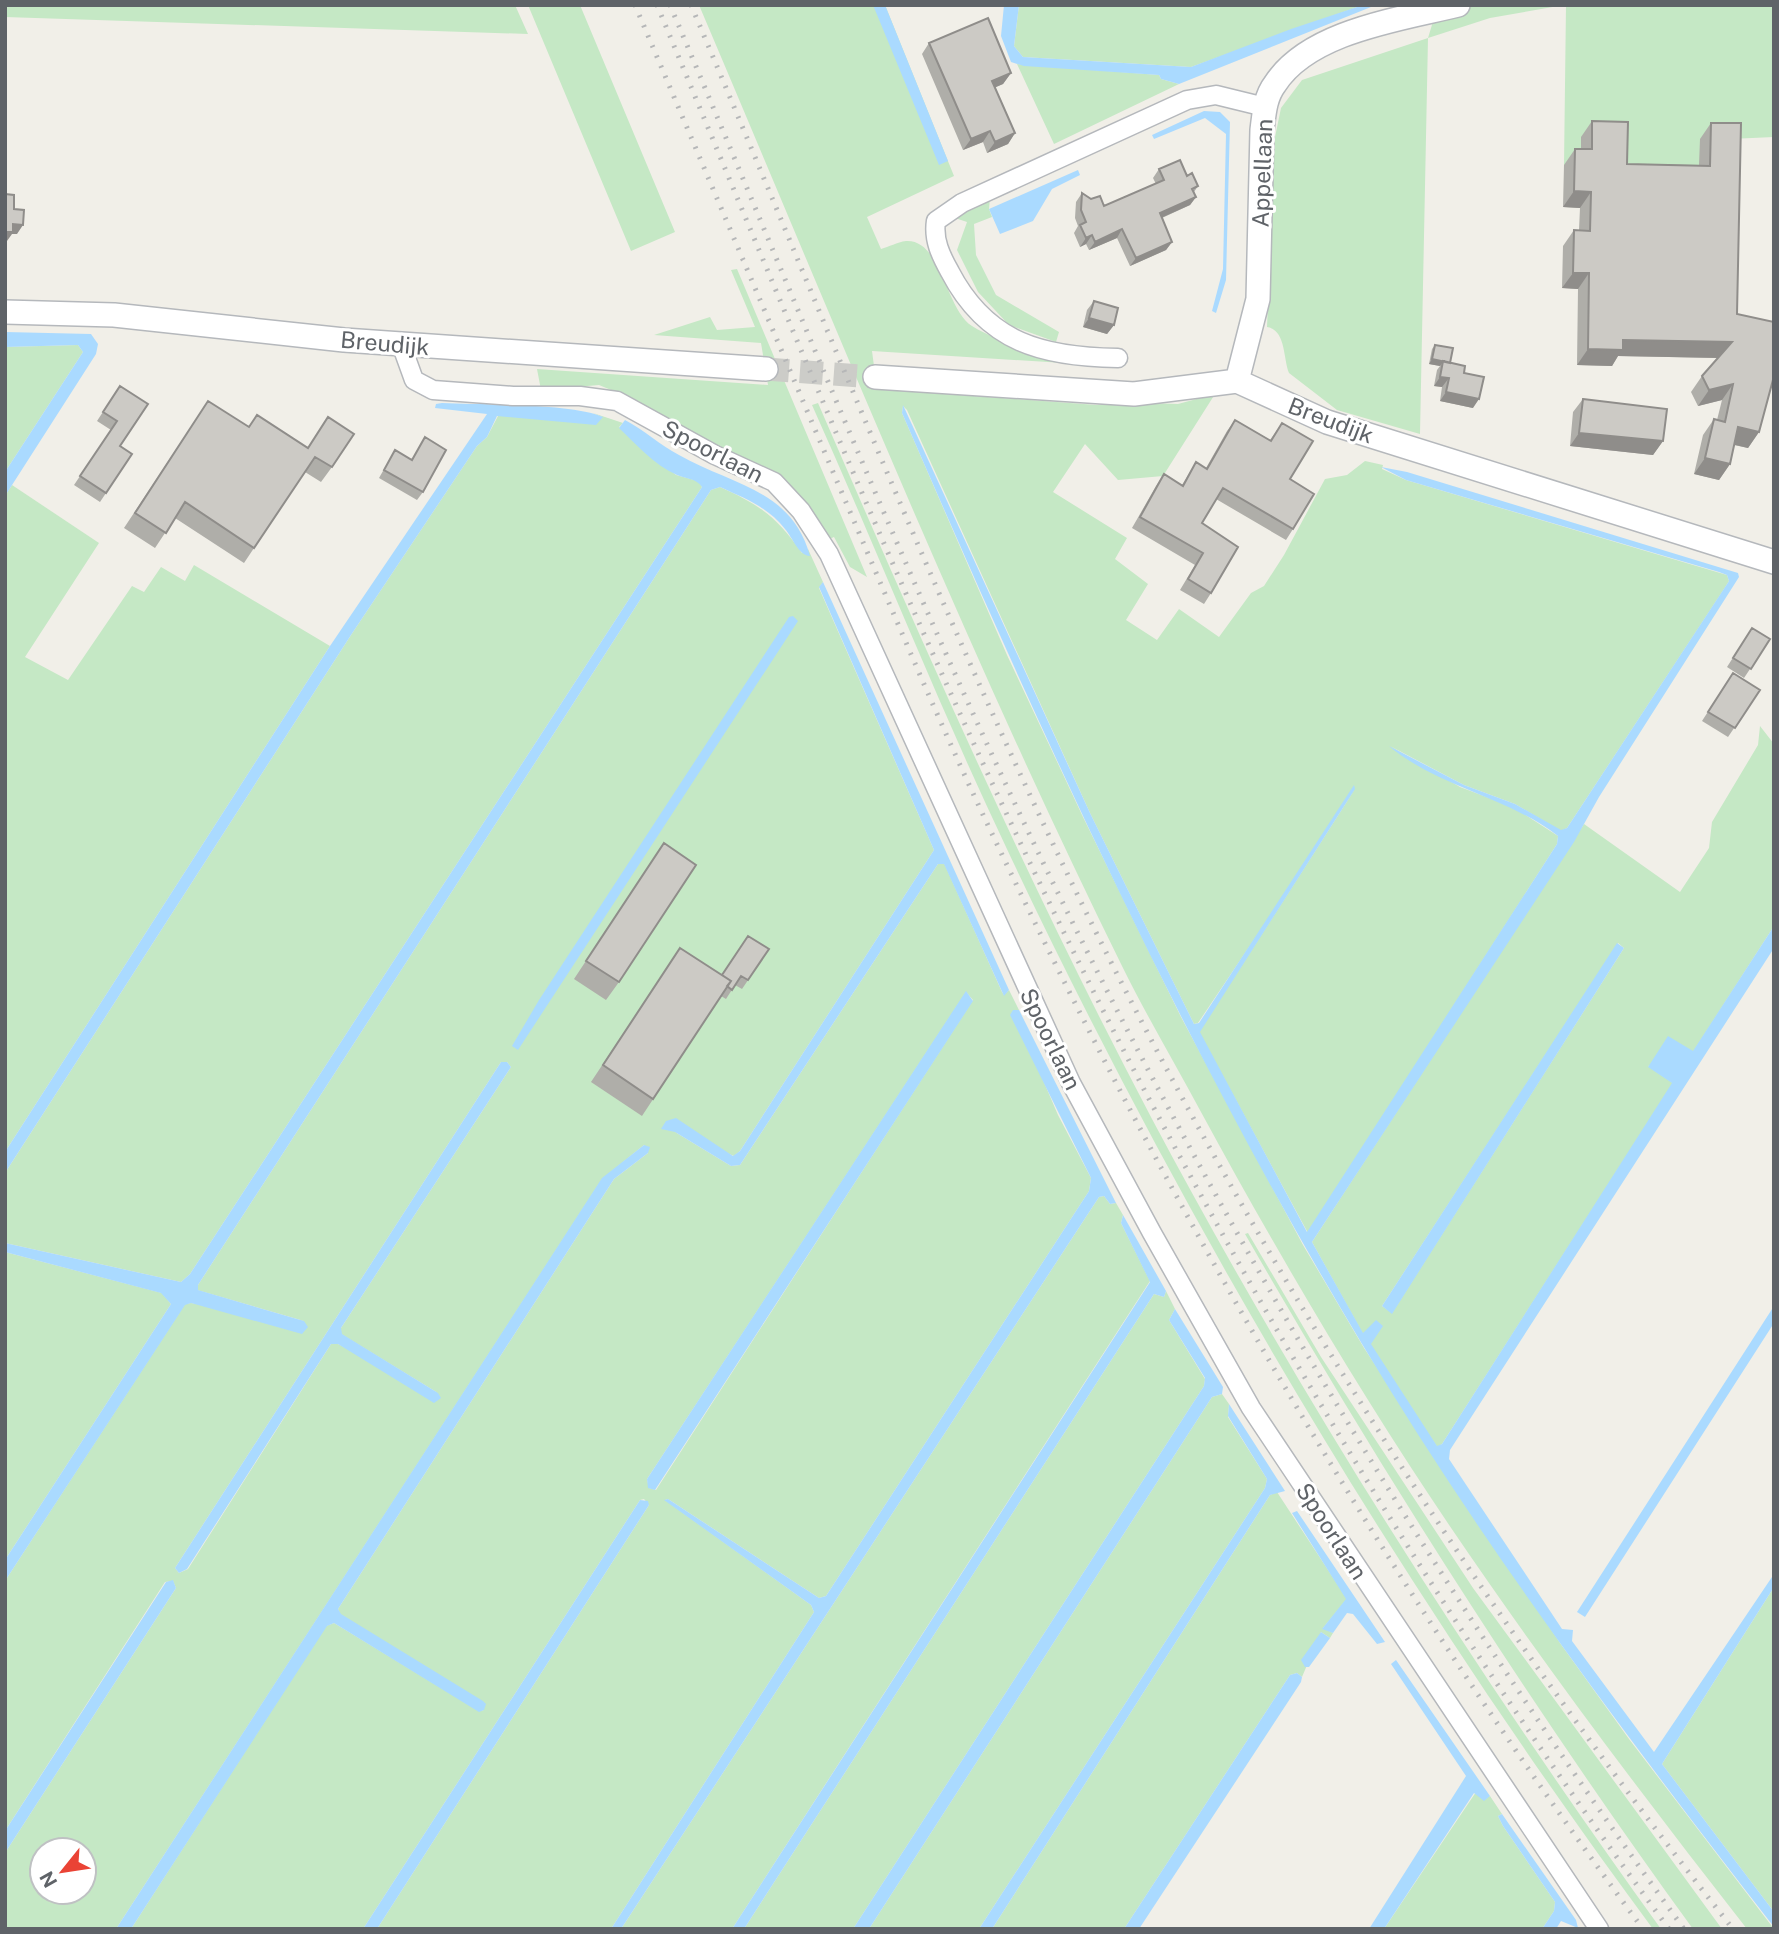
<svg xmlns="http://www.w3.org/2000/svg" width="1779" height="1934" font-family="'Public Sans',sans-serif">
<rect width="100%" height="100%" fill="#f1efe8"/>
<path fill="#c5e8c5" fill-rule="evenodd" d="M5 5H515L528 34 5 17Z
M528 5H580L675 232 631 251Z
M699 5H885L954 176 867 217 881 249C889 247 897 242 906 241 942 239 945 309 972 326 1013 351 1066 357 1112 366L872 351 877 389 1097 405 1117 402 1178 404 1215 394 1163 476 1118 480 1085 444 1053 492 1127 538 1115 559 1148 584 1126 620 1157 640 1179 609 1219 637 1251 593 1264 586 1284 555 1325 479 1347 475 1365 461 1383 465 1382 469 1406 480 1727 575 1729 581 1724 589 1567 828 1561 831 1515 804 1464 785 1390 746 1460 787 1513 807 1558 836 1557 844 1308 1233 1199 1032 1355 789 1198 1023 1194 1024 1090 813 907 410 903 406 902 413 1007 655 1083 817 1181 1017 1303 1245 1364 1348 1560 1643 1629 1739 1774 1929H1747C1658 1815 1571 1701 1489 1583 1383 1432 1289 1274 1201 1112 1175 1063 1146 1015 1122 966 967 652 836 327 699 5Z
M1019 5H1363L1191 67 1023 57 1014 46Z
M1438 5H1564L1490 18 1428 38 1420 434 1337 410 1289 373C1283 358 1286 330 1267 327L1275 137 1281 108 1302 80 1428 38Z
M1566 5H1774V137L1730 139 1699 182 1564 165Z
M1017 64 1159 75 1161 79 1179 84 1054 144Z
M990 198 989 209 992 217 974 224 976 255 996 295 1059 332 1056 342 1009 325 978 292 957 250 967 222 955 218 967 206Z
M737 269 867 577 850 567 834 537 827 540 785 485 662 422 640 402 599 385 541 390 537 369 768 385 761 343 654 335 710 317 717 330 755 327 731 270Z
M78 345 83 352 5 472V347Z
M818 403C923 645 1029 886 1152 1119 1302 1401 1474 1670 1661 1929H1653C1403 1591 1185 1227 1006 847 937 702 878 552 812 405Z
M593 413 623 423 619 427 676 475 698 481 702 487 190 1274 181 1282 5 1243V1173L351 635 477 446 487 437 498 416 602 417Z
M12 485 99 543 25 657 68 680 132 586 144 592 161 567 185 581 194 565 330 646 5 1152V496Z
M720 487C760 505 777 517 802 553L808 549 823 582 819 588 934 850 740 1151 734 1156 675 1132 731 1166 740 1165 938 864 944 863 1002 992 1004 995 1009 990 1019 1010H1013L1058 1115 1091 1178 1089 1191 826 1596 819 1598 668 1499 665 1500 811 1605 814 1612 611 1929H377L649 1505 644 1499 640 1500 363 1929H131L326 1626 334 1623 479 1711 484 1710 340 1614 338 1609 614 1179 648 1153 644 1145 602 1179 116 1929H5V1853L176 1588 173 1581 165 1582 5 1831V1581L185 1304 191 1303 304 1321 197 1290 198 1285 711 490ZM966 992 973 1000 656 1490 649 1488 647 1479ZM501 1062H507L511 1067 341 1328V1334L438 1393 338 1344H331L188 1569 179 1573 175 1568ZM42 1850H84V1892H42Z
M1760 726 1774 744V926L1693 1052 1648 1066 1673 1083 1442 1444 1437 1447 1363 1334 1312 1242 1584 824 1680 892 1709 848 1712 822 1758 745ZM1618 943 1624 948 1392 1313 1382 1306Z
M1104 1196 1110 1204 1116 1203 1123 1215 1121 1223 1150 1281 732 1929H621L1099 1197Z
M1248 1233 1321 1357 1473 1588 1722 1929H1693C1530 1705 1383 1474 1245 1234Z
M5 1252 162 1293 171 1304 5 1560Z
M1166 1291 1175 1309 1169 1320 1205 1379 1204 1386 853 1929H744L1154 1294 1164 1297Z
M1222 1394 1229 1404 1228 1417 1267 1479 1265 1488 979 1929H869L1212 1397Z
M1277 1492 1347 1599 1323 1628 1333 1633 1330 1638 1321 1632 1302 1677 1297 1673 1290 1675 1124 1929H992L1270 1495Z
M1774 1587V1912L1662 1764Z
M1476 1792 1486 1798 1490 1796 1502 1814 1498 1816 1503 1826 1555 1902 1554 1911 1542 1929H1384Z"/>
<path fill="#aadaff" d="M873 5H885L948 161 939 165Z
M1004 5H1019L1014 46 1023 57 1191 67 1291 29 1363 5H1376L1179 84 1161 79 1159 75 1024 66 1011 62 1001 36Z
M1204 111 1220 112 1230 122 1226 280 1216 313 1212 311 1223 269 1226 134 1205 118 1154 139 1152 135Z
M1078 170 1080 175 1052 189 1033 221 1000 234 989 209Z
M5 332 91 334 98 344 96 354 5 496V472L83 352 78 345 5 347Z
M442 403C481 405 570 403 603 417L596 425 497 416 487 437 477 446 351 635 5 1173V1152L330 646 487 414 435 408 436 404Z
M903 405 1090 813 1194 1024 1199 1023 1354 785 1355 789 1200 1032 1307 1232 1557 844 1558 836C1508 797 1436 786 1389 746L1464 785 1515 804 1561 830 1567 828 1729 581 1727 575 1719 572 1406 480 1381 467 1407 472 1738 573 1739 577 1599 797 1574 842 1312 1242 1363 1333 1376 1320 1383 1326 1371 1344 1437 1446 1442 1444 1672 1083 1648 1067 1668 1036 1693 1051 1774 926V948L1450 1450 1449 1459 1562 1629 1573 1630 1572 1641 1654 1752 1774 1574V1587L1662 1764 1774 1912V1927C1628 1739 1484 1548 1362 1344 1183 1047 1040 731 902 413Z
M625 420C644 430 660 445 679 455 731 485 792 489 810 556 798 555 793 538 785 529 768 507 744 498 720 487L711 490 198 1285V1290L304 1321 308 1327 302 1334 191 1303 185 1305 5 1581V1560L171 1304 161 1293 5 1252V1243L181 1282 190 1274 702 487C696 478 686 479 677 475 654 465 636 444 619 428Z
M823 582 1009 990 1004 996 944 864H938L740 1165 731 1166 675 1132 661 1129 666 1121 676 1118 733 1156 740 1151 934 850 819 587Z
M793 616 798 621 518 1050 512 1046 539 1000 789 617Z
M1617 943 1624 948 1392 1314 1382 1306Z
M966 991 973 1001 655 1490 648 1488 647 1479Z
M1013 1010H1019L1116 1203 1110 1204 1104 1196 1099 1197 621 1929H611L814 1612 811 1605 664 1500 668 1499 819 1598 826 1596 1089 1191 1091 1178 1010 1015Z
M501 1062H507L511 1067 341 1328 342 1334 438 1393 441 1398 434 1403 338 1344H331L187 1569 179 1573 175 1568Z
M644 1145 650 1147 648 1153 614 1179 338 1609 341 1614 483 1701 486 1704 484 1710 479 1712 334 1623 327 1626 131 1929H116L602 1178Z
M1123 1215 1166 1291 1164 1297 1154 1294 744 1929H732L1150 1282 1121 1223Z
M1774 1306V1323L1585 1617 1577 1612Z
M1175 1309 1223 1387 1222 1394 1212 1397 869 1929H853L1204 1386 1205 1378 1169 1320Z
M1229 1404 1285 1491 1270 1495 992 1929H979L1265 1488 1267 1479 1228 1416Z
M640 1500 648 1501 649 1505 377 1929H363Z
M1297 1511 1385 1642 1377 1644 1353 1614 1347 1613 1333 1633 1322 1629 1346 1599 1292 1513Z
M173 1580 176 1588 5 1853V1831L166 1582Z
M1321 1632 1330 1638 1309 1667H1305L1301 1660Z
M1396 1660 1490 1796 1484 1801 1474 1793 1384 1929H1369L1466 1776 1391 1664Z
M1297 1673 1302 1677 1301 1682 1139 1929H1124L1290 1675Z
M1502 1814 1576 1920 1578 1928 1561 1921 1556 1929H1542L1554 1911 1555 1902 1503 1826 1498 1816Z"/>
<g fill="none" stroke-linecap="round" stroke-linejoin="round">
<path stroke="#ccccc8" stroke-width="23" stroke-dasharray="23 11" stroke-linecap="butt" d="M766 369 875 377"/>
<defs>
<path id="minor" d="M401 344 414 380 433 390 513 396H580L617 401 715 455 774 482 801 511 829 554 1071 1083 1152 1233 1251 1408 1599 1929
M1118 358C1043 357 987 343 950 272 941 256 933 240 936 221L962 203 1187 100 1216 95 1265 107"/>
<path id="tertiary" d="M5 312 114 315 344 340 766 369
M875 377 1134 394 1237 381 1327 422 1774 562
M1237 381 1258 299 1262 130C1264 114 1265 97 1275 84 1309 31 1401 19 1458 5"/>
</defs>
<use href="#minor" stroke="#b5b8bc" stroke-width="21"/>
<use href="#tertiary" stroke="#b5b8bc" stroke-width="26"/>
<use href="#minor" stroke="#fff" stroke-width="18"/>
<use href="#tertiary" stroke="#fff" stroke-width="23"/>
<path stroke="#b6b7b8" stroke-width="5" stroke-dasharray="2 9" stroke-linecap="butt" d="M635 5C702 163 769 321 836 479 888 600 938 721 995 840 1176 1221 1391 1589 1643 1929
M657 5C782 305 905 607 1047 898 1223 1259 1431 1606 1669 1929
M670 5C807 328 936 655 1095 967 1265 1303 1463 1624 1684 1929
M691 5C819 306 939 612 1083 906 1262 1270 1482 1611 1733 1929"/>
</g>
<path fill="#afaea9" d="M929 43 1011 73 1003 84 995 87 1015 133 1008 144 987 153 983 142 963 150 922 54Z
M1592 121 1627 164 1699 165 1700 139 1711 123 1737 314 1759 432 1748 448 1734 445 1730 464 1719 480 1694 474 1703 435 1714 419 1717 420 1722 400 1698 406 1691 392 1702 376 1718 358 1618 356 1612 366 1577 365 1578 289 1562 288 1563 246 1574 230H1579L1580 208 1563 207 1564 165 1575 149H1581V137Z
M1159 169 1187 176 1198 186 1194 192 1196 197 1190 205 1162 218 1172 242 1166 250 1130 266 1117 238 1089 250 1086 244 1080 247 1074 233 1078 226 1075 218 1076 202 1082 193 1104 206 1156 184 1153 178Z
M1094 301 1114 325 1107 334 1083 327 1087 310Z
M1435 345 1450 363 1464 373 1473 408 1440 401 1442 387 1434 386 1437 370 1440 366 1429 364 1432 349Z
M120 386V446L132 454 100 502 74 485 111 430 97 421Z
M1583 399 1663 441 1653 455 1570 446 1573 412Z
M208 401 249 427 257 415 332 467 321 482 305 472 244 563 175 518 155 548 124 528Z
M1235 420 1270 440 1282 423 1290 479 1293 529 1286 540 1216 499 1202 523 1211 593 1204 604 1180 590 1195 565 1132 528 1156 486 1164 474 1182 485 1196 462 1206 468 1227 431Z
M425 437 423 492 417 500 379 478 395 450 412 460Z
M1752 628 1770 639 1744 678 1727 667Z
M1733 673 1760 690 1728 737 1702 721Z
M664 843 619 982 606 1000 574 979Z
M680 948 722 975 769 949 742 989 735 985 726 999 721 996 642 1116 591 1082Z"/>
<path fill="#8f8d8a" d="M1011 73 1003 84 985 92 992 81Z
M990 131 983 142 963 150 971 139Z
M1015 133 1008 144 987 153 995 142Z
M1574 191 1591 192 1580 208 1563 207Z
M1196 197 1190 205 1154 221 1160 213Z
M13 224 23 225 17 234H12L7 241H5V232Z
M1122 229 1117 238 1089 250 1095 242Z
M1092 235 1086 244 1080 247 1086 238Z
M1172 242 1166 250 1130 266 1136 258Z
M1573 273H1589L1578 289 1562 288Z
M1089 318 1114 325 1107 334 1083 327Z
M1623 340 1732 342 1721 358 1618 356 1612 366 1577 365 1588 349Z
M1432 359 1443 362 1440 366 1429 364Z
M1440 377 1449 378 1442 387 1434 386Z
M1733 384 1722 400 1698 406 1709 390Z
M1446 392 1479 399 1473 408 1440 401Z
M1738 427 1759 432 1748 448 1727 443Z
M1579 433 1663 441 1653 455 1570 446Z
M1705 458 1730 464 1719 480 1694 474Z"/>
<path fill="#cccac5" stroke="#8f8d8a" stroke-width="2" d="M988 18 1011 73 992 81 1015 133 995 142 990 131 971 139 929 43Z
M1592 121 1628 122 1627 164 1710 166 1711 123H1741L1737 314 1774 322V376L1759 432 1738 427 1730 464 1705 458 1714 419 1725 422 1733 384 1709 390 1702 376 1732 342 1623 340V350L1588 349 1589 273H1573L1574 230 1590 231 1591 192 1574 191 1575 149H1592Z
M1180 160 1187 176 1192 173 1198 186 1192 189 1196 197 1160 213 1172 242 1136 258 1122 229 1095 242 1092 235 1086 238 1080 225 1086 222 1081 210 1082 193 1091 199 1100 196 1104 206 1164 180 1159 169Z
M5 194 14 195V209L24 210 23 225 13 224V232H5Z
M1094 301 1118 308 1114 325 1089 318Z
M1435 345 1453 348 1450 363 1432 359Z
M1443 361 1465 366 1464 373 1484 377 1479 399 1446 392 1449 378 1440 377Z
M120 386 148 404 120 446 132 454 106 493 80 476 117 421 103 412Z
M1583 399 1667 409 1663 441 1579 433Z
M208 401 249 427 257 415 308 448 328 417 354 434 332 467 315 457 254 548 185 502 166 533 135 513Z
M1235 420 1271 441 1282 423 1313 441 1290 479 1314 494 1293 529 1223 488 1202 523 1238 547 1211 593 1188 579 1203 553 1140 517 1164 474 1183 486 1196 462 1207 469Z
M425 437 446 450 423 492 384 470 395 450 412 460Z
M1752 628 1770 639 1751 669 1733 658Z
M1733 673 1760 690 1735 728 1708 712Z
M664 843 696 865 619 982 586 961Z
M748 936 769 949 748 980 741 976 732 990 727 986 731 981 722 975Z
M680 948 731 981 653 1099 603 1065Z"/>
<g text-anchor="middle" dominant-baseline="central" stroke-width="6" stroke-linejoin="round" paint-order="stroke">
<g font-size="23" fill="#5f6368" stroke="#fff">
<text transform="translate(1262 173) rotate(-88)">Appellaan</text>
<text transform="translate(385 343) rotate(5)">Breudijk</text>
<text transform="translate(1331 420) rotate(21)">Breudijk</text>
<text transform="translate(713 451) rotate(27)">Spoorlaan</text>
<text transform="translate(1051 1039) rotate(64)">Spoorlaan</text>
<text transform="translate(1332 1531) rotate(57)">Spoorlaan</text>
</g>
</g>
<rect width="1779" height="1934" fill="none" stroke="#5f6368" stroke-width="14"/>
<g transform="translate(63 1871) rotate(240)"><circle r="33" fill="#ffffff" stroke="#bfc1c3" stroke-width="2"/>
<path d="M0-5L12 26L0 18L-12 26Z" fill="#ea4335"/>
<text y="-10" font-size="19" font-weight="bold" text-anchor="middle" fill="#5f6368">N</text>
</g>
</svg>
